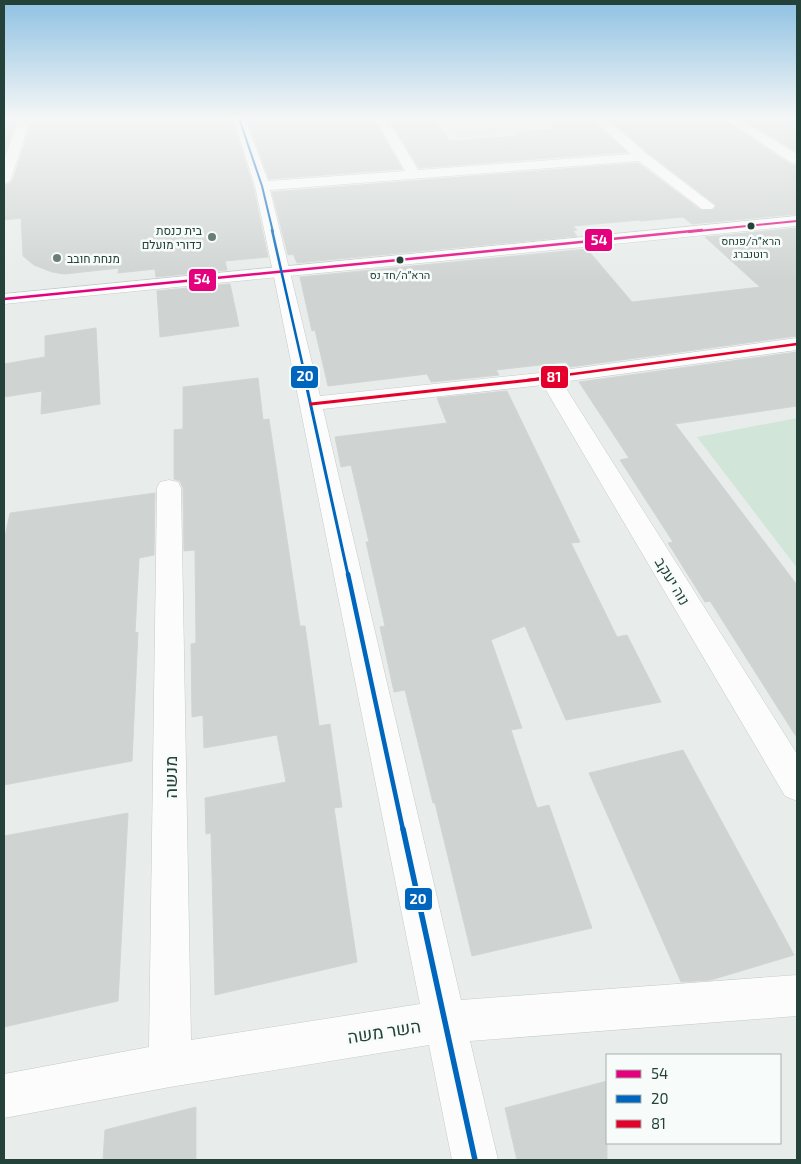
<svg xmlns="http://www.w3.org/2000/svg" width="801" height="1164" font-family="'Exo 2',Heebo,sans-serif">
<rect width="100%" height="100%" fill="#e8edeb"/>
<path fill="#d1e6d8" d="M441 118H582L584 119 537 124 506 134 458 138Z
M797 418V568L697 437Z"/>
<path fill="#cfd4d2" stroke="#d1d6d4" d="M4 118H17L4 155Z
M33 118H231L253 186 268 257 225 261 227 270 156 277 155 269 118 273 119 268 64 274 52 272 34 265 23 256 21 218 4 220V185L9 184 13 180Z
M247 118H373L402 169 269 179Z
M389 118H432L450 141 519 136 516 132 554 129 549 125 593 121 627 152 419 168Z
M638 118H721L791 165 797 166V214L692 224 683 217 641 221 639 220 573 226 577 230 573 231 577 236 297 263 293 254 288 255 272 192 638 163 701 210H713L716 205 648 153 610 120Z
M740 118H797V152Z
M797 228V336L570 367 566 362 496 370 499 375 431 382 427 374 328 386 315 330 312 331 300 277 587 249 632 302 760 287 705 237Z
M230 284 239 326 160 337 157 291Z
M96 328 100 404 41 414 42 391 4 397V364L45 357V336Z
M797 352V406L675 424 797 585V738L710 601 705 602 668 543 673 542 620 460 629 458 579 382Z
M258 378 263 420 269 419 300 626H305L319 726 330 724 342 807 334 808 357 962 215 995 211 833 206 834 205 798 286 782 277 735 204 748 203 715 192 717 191 644 196 643 195 550 184 551 183 488 180 481 174 479V430L183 429V387Z
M507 391 580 542 571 543 617 637 627 635 661 702 566 720 525 626 491 640 522 728 511 730 537 808 549 805 592 928 472 956 435 803H433L405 690 394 692 380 627 385 626 366 542H369L351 465 341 467 335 437 447 423 437 398Z
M155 493 154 555 139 558 135 633 138 632 132 761 4 785V541L10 513Z
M683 750 794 955 711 980 681 982 589 773Z
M128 813 118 1001 4 1027V836Z
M607 1081V1160H517L505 1108Z
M196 1107V1160H103L105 1130Z"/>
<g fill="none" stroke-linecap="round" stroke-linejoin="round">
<defs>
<path id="street" d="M19 118H31L11 179 9 182 4 183V160Z
M233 118H245L268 181 405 171 375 118H387L418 170 631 154 592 118H605L647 154 715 206 712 209H702L639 161 270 190 320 396 549 372 797 338V350L562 382 797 754V801L785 796 543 385 323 409 461 1000 797 975V1016L470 1041 498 1160H452L429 1045 170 1087 4 1118V1074L149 1047 157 488 160 482 169 480 178 482 181 488 191 1040 420 1004 273 272 255 186Z
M723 118H737L797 154V164L792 163Z"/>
<path id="secondary" d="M797 216V226L4 304V294Z"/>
</defs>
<use href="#street" stroke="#c5cac8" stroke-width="1"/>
<use href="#secondary" stroke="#c3cbc8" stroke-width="1"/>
<use href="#street" fill="#fcfcfc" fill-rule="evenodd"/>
<use href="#secondary" fill="#fcfcfc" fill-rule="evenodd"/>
<defs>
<path id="bus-1-far1" d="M689 232 797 221"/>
<path id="bus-1" d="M4 299 702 230"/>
<path id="bus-2-far4" d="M239 118 262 186 273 232"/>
<path id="bus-2-far3" d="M272 230 306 380"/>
<path id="bus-2-far2" d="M305 379 348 575"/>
<path id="bus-2-far1" d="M348 574 403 830"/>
<path id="bus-2" d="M403 829 475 1160"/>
<path id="bus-3-far1" d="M528 380 797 344"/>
<path id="bus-3" d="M311 404 540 379"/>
</defs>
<use href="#bus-1-far1" stroke="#f7fbf9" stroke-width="4"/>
<use href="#bus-1" stroke="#f7fbf9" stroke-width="5"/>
<use href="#bus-2-far4" stroke="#f7fbf9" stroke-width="4"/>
<use href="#bus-2-far3" stroke="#f7fbf9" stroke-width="5"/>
<use href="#bus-2-far2" stroke="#f7fbf9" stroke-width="6"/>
<use href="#bus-2-far1" stroke="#f7fbf9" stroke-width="8"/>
<use href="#bus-2" stroke="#f7fbf9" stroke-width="9"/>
<use href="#bus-3-far1" stroke="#f7fbf9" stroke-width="5"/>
<use href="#bus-3" stroke="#f7fbf9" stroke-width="6"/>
<use href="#bus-1-far1" stroke="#e5007d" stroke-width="2"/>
<use href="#bus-1" stroke="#e5007d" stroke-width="2.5"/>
<use href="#bus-2-far4" stroke="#0065bd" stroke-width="2"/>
<use href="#bus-2-far3" stroke="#0065bd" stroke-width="2.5"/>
<use href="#bus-2-far2" stroke="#0065bd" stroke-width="3"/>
<use href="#bus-2-far1" stroke="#0065bd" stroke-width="4.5"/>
<use href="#bus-2" stroke="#0065bd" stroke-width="5.5"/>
<use href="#bus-3-far1" stroke="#e4002b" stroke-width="2.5"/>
<use href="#bus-3" stroke="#e4002b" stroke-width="3"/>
</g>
<linearGradient id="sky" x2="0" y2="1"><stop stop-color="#8fc1e3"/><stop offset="0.42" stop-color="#f5f7f6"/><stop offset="1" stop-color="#f5f7f6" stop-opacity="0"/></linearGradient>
<rect width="801" height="281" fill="url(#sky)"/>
<g fill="#24423a" stroke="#f7fbf9" stroke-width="2">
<circle cx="751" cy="226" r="4.5"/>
<circle cx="400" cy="260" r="4.5"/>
</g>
<g fill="#697e78" stroke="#f7fbf9" stroke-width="2">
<circle cx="212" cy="237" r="5"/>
<circle cx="57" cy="258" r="5"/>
</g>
<g text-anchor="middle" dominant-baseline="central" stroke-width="5" stroke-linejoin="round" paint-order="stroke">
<g font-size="11" fill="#24423a" stroke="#f7fbf9">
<text x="751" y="240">הרא״ה/פנחס<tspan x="751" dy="13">רוטנברג</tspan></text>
<text x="400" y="274">הרא״ה/חד נס</text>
</g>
<g font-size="12" fill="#24423a" stroke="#f7fbf9" text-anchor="end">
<text x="202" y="230">בית כנסת<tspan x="202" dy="14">כדורי מועלם</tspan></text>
<text x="67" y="258" text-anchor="start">מנחת חובב</text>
</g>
<g font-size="15" fill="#24423a" stroke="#f7fbf9">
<text transform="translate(673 581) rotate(59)">נוה יעקב</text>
</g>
<g font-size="18" fill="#24423a" stroke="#f7fbf9">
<text transform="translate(170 777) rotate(-90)">מנשה</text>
<text transform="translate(384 1031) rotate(-9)">השר משה</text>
</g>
</g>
<g stroke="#f7fbf9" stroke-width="2">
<rect x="584" y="228" width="29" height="24" rx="5" fill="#e5007d"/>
<rect x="188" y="268" width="29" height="24" rx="5" fill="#e5007d"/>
<rect x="290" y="365" width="29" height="24" rx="5" fill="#0065bd"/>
<rect x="540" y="365" width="29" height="24" rx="5" fill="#e4002b"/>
<rect x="404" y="887" width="29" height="24" rx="5" fill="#0065bd"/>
</g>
<g font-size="14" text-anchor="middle" font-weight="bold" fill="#fff">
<text x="599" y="245">54</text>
<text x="202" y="284">54</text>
<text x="305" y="381">20</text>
<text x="554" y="382">81</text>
<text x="418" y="904">20</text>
</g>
<rect width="801" height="1164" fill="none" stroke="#24423a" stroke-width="10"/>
<rect x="606" y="1054" width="175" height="90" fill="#f7fbf9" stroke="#a3b1ad"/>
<rect x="616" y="1070" width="25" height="8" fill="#e5007d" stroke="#a3b1ad"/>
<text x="651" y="1079" font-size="15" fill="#24423a">54</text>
<rect x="616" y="1095" width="25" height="8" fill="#0065bd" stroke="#a3b1ad"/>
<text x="651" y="1104" font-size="15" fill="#24423a">20</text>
<rect x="616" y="1120" width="25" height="8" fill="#e4002b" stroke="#a3b1ad"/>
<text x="651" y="1129" font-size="15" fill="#24423a">81</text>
</svg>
